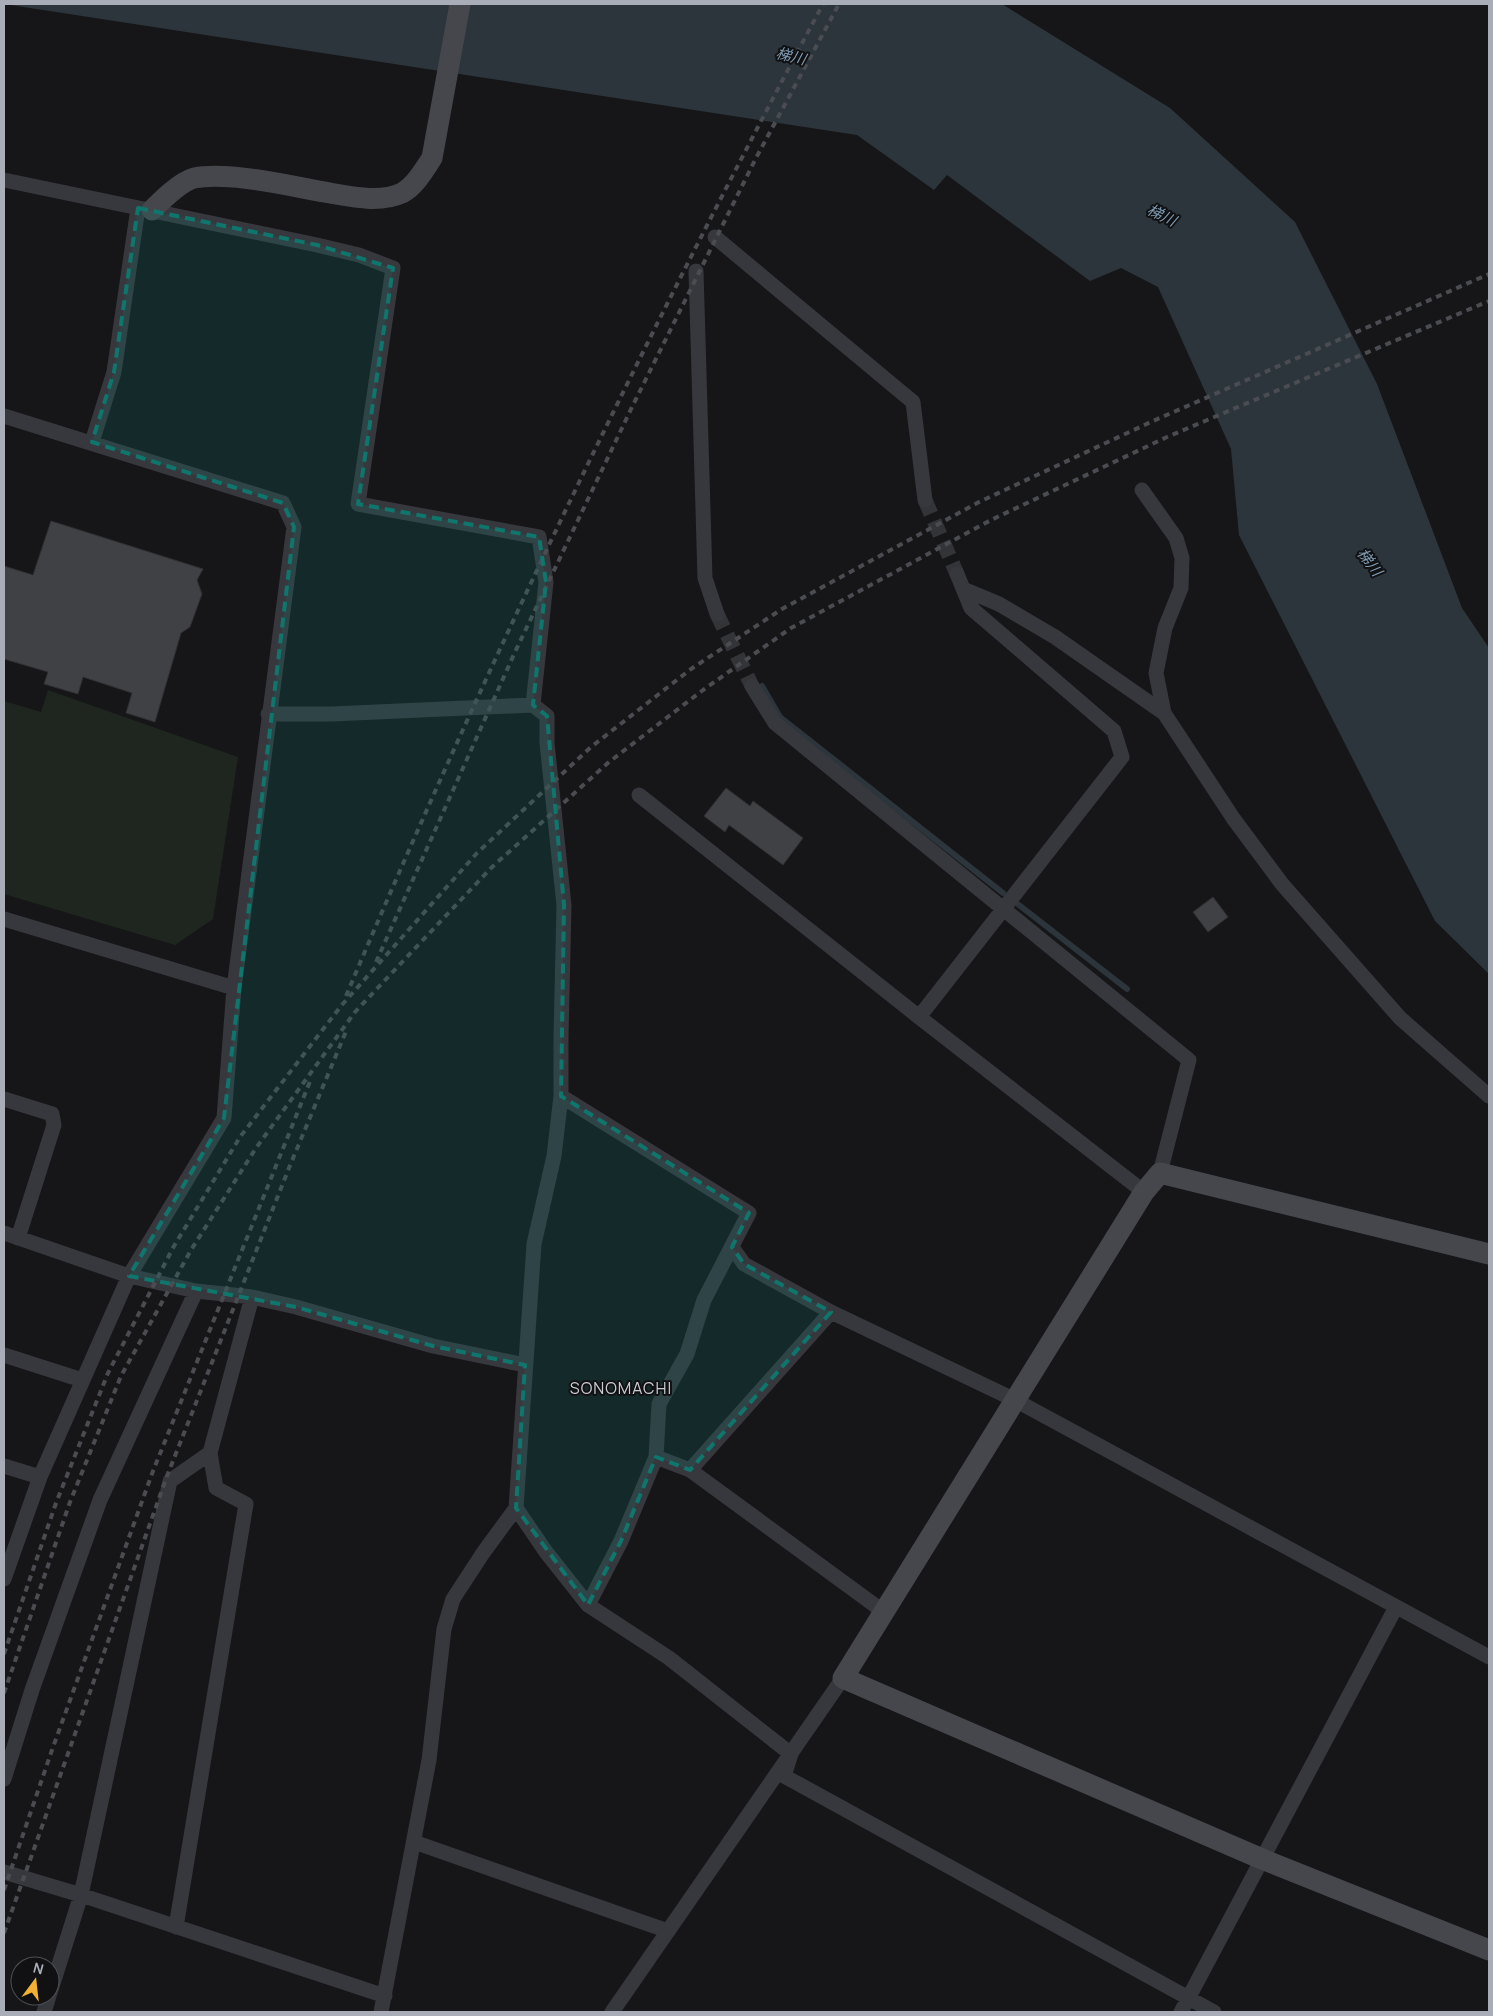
<svg xmlns="http://www.w3.org/2000/svg" width="1493" height="2016" font-family="Manrope,'Noto Sans JP',sans-serif">
<rect width="100%" height="100%" fill="#161618"/>
<path fill="#1e261f" d="M48 690 238 757 213 919 175 945 4 894V701L41 712Z"/>
<path fill="#2c353c" d="M4 4H1002L1170 108 1295 222 1377 384 1462 608 1489 648V974L1435 921 1239 535 1231 449 1158 287 1121 268 1090 281 947 175 934 190 857 135Z"/>
<g fill="none" stroke-linecap="round" stroke-linejoin="round">
<path stroke="#2c353c" stroke-width="6" d="M762 686 780 717 1003 893
M1019 905 1127 989"/>
</g>
<path fill="#404145" stroke="#303034" d="M51 521 203 569 197 580 202 594 190 627 181 633 155 722 126 713 132 693 83 677 78 694 44 684 48 672 4 659V566L33 575Z
M726 788 750 806 753 801 803 838 783 865 729 825 725 832 704 816Z
M1213 897 1228 917 1208 932 1193 912Z"/>
<g fill="none" stroke-linecap="round" stroke-linejoin="round">
<path stroke="#333438" stroke-width="15" stroke-dasharray="15 8" stroke-linecap="butt" d="M925 500 957 574
M717 614 752 686"/>
<path stroke="#37383d" stroke-width="15" d="M4 180 317 245 359 255 393 268 358 504 539 537 546 582 533 705
M715 237 913 402 925 500
M696 271 705 578 717 614
M4 416 283 503 294 527 234 988 224 1118 129 1276 40 1477 4 1579
M92 442 114 372 138 208
M1142 490 1176 538 1182 558 1181 588 1165 628 1156 673 1164 713 1233 818 1282 884 1400 1018 1489 1096
M963 589 999 604 1055 637 1164 713
M752 686 775 723 1189 1060 1160 1173
M268 714H332L533 705 547 716V743L564 905 561 1038V1096L554 1156 534 1244 516 1508 483 1553 453 1599 444 1629 429 1760 381 2012
M639 795 919 1017 1144 1192
M4 919 234 988
M919 1017 1122 757 1114 731 971 608 957 574
M561 1096 749 1213 704 1300 687 1354 659 1404 656 1457 621 1541 588 1605
M4 1099 52 1114 54 1125 18 1238
M4 1233 129 1276 196 1291 252 1297 296 1307 433 1346 525 1365
M732 1247 744 1264 831 1312
M4 1355 82 1380
M656 1457 690 1470 884 1612
M4 1466 40 1477
M690 1470 831 1312 1015 1400 1489 1657
M516 1508 546 1552 588 1605 669 1658 791 1754 784 1776 1214 2012
M4 1779 32 1690 100 1500 196 1291
M414 1842 668 1931
M4 1872 81 1895 385 1996
M176 1927 246 1504 216 1488 210 1453
M50 1993 81 1895 170 1481 210 1453 252 1297
M44 2012 49 1996
M612 2012 843 1678
M1181 2012 1396 1607"/>
<path stroke="#45474d" stroke-width="21" d="M152 210C162 200 180 182 194 178 231 171 293 187 330 193 353 197 380 203 402 193 415 186 424 170 432 158L460 4
M1489 1254 1160 1173 1144 1192 843 1678 1262 1859 1489 1950"/>
<path stroke="#4a4c52" stroke-width="4" stroke-dasharray="6 5" stroke-linecap="butt" d="M376 962 515 652 633 405 756 158 839 4
M346 996C489 658 650 327 823 4
M4 1654 56 1503 108 1373 174 1246 240 1137 341 1006 477 853 591 747 691 669 782 609 979 502 1153 421 1489 274
M4 1693 70 1502 121 1376 191 1250 256 1148 355 1012 491 868 609 762 703 690 791 628 991 520 1167 437 1489 301
M4 1890 52 1750 153 1471 311 1079
M4 1933 167 1476 291 1163 347 1029"/>
</g>
<path fill="#0f766e" fill-opacity="0.2" stroke="#0f766e" stroke-width="4" stroke-dasharray="10 6" stroke-linejoin="round" d="M138 208 317 245 393 268 358 504 539 537 546 582 533 705 547 716 564 905 561 1096 749 1213 732 1247 744 1264 831 1312 690 1470 656 1457 621 1541 588 1605 516 1508 525 1365 433 1346 296 1307 129 1276 224 1118 294 527 283 503 92 442 114 372Z"/>
<g text-anchor="middle" dominant-baseline="central" stroke-width="4" stroke-linejoin="round" paint-order="stroke">
<g font-size="15" font-style="italic" fill="#7f9bb3" stroke="#111113">
<text transform="translate(791 56) rotate(14)">梯川</text>
<text transform="translate(1162 215) rotate(26)">梯川</text>
<text transform="translate(1370 562) rotate(53)">梯川</text>
</g>
<g font-size="16" letter-spacing="1" fill="#c9ccd4" stroke="#111113">
<text x="621" y="1388">SONOMACHI</text>
</g>
</g>
<rect width="1493" height="2016" fill="none" stroke="#a8adb8" stroke-width="10"/>
<g transform="translate(35 1981) rotate(15)"><circle r="24" fill="#111113" stroke="#4d4f55"/>
<path d="M0-4L9 19L0 12L-9 19Z" fill="#f2b134"/>
<text y="-8" font-size="14" font-weight="bold" text-anchor="middle" fill="#a8adb8">N</text>
</g>
</svg>
